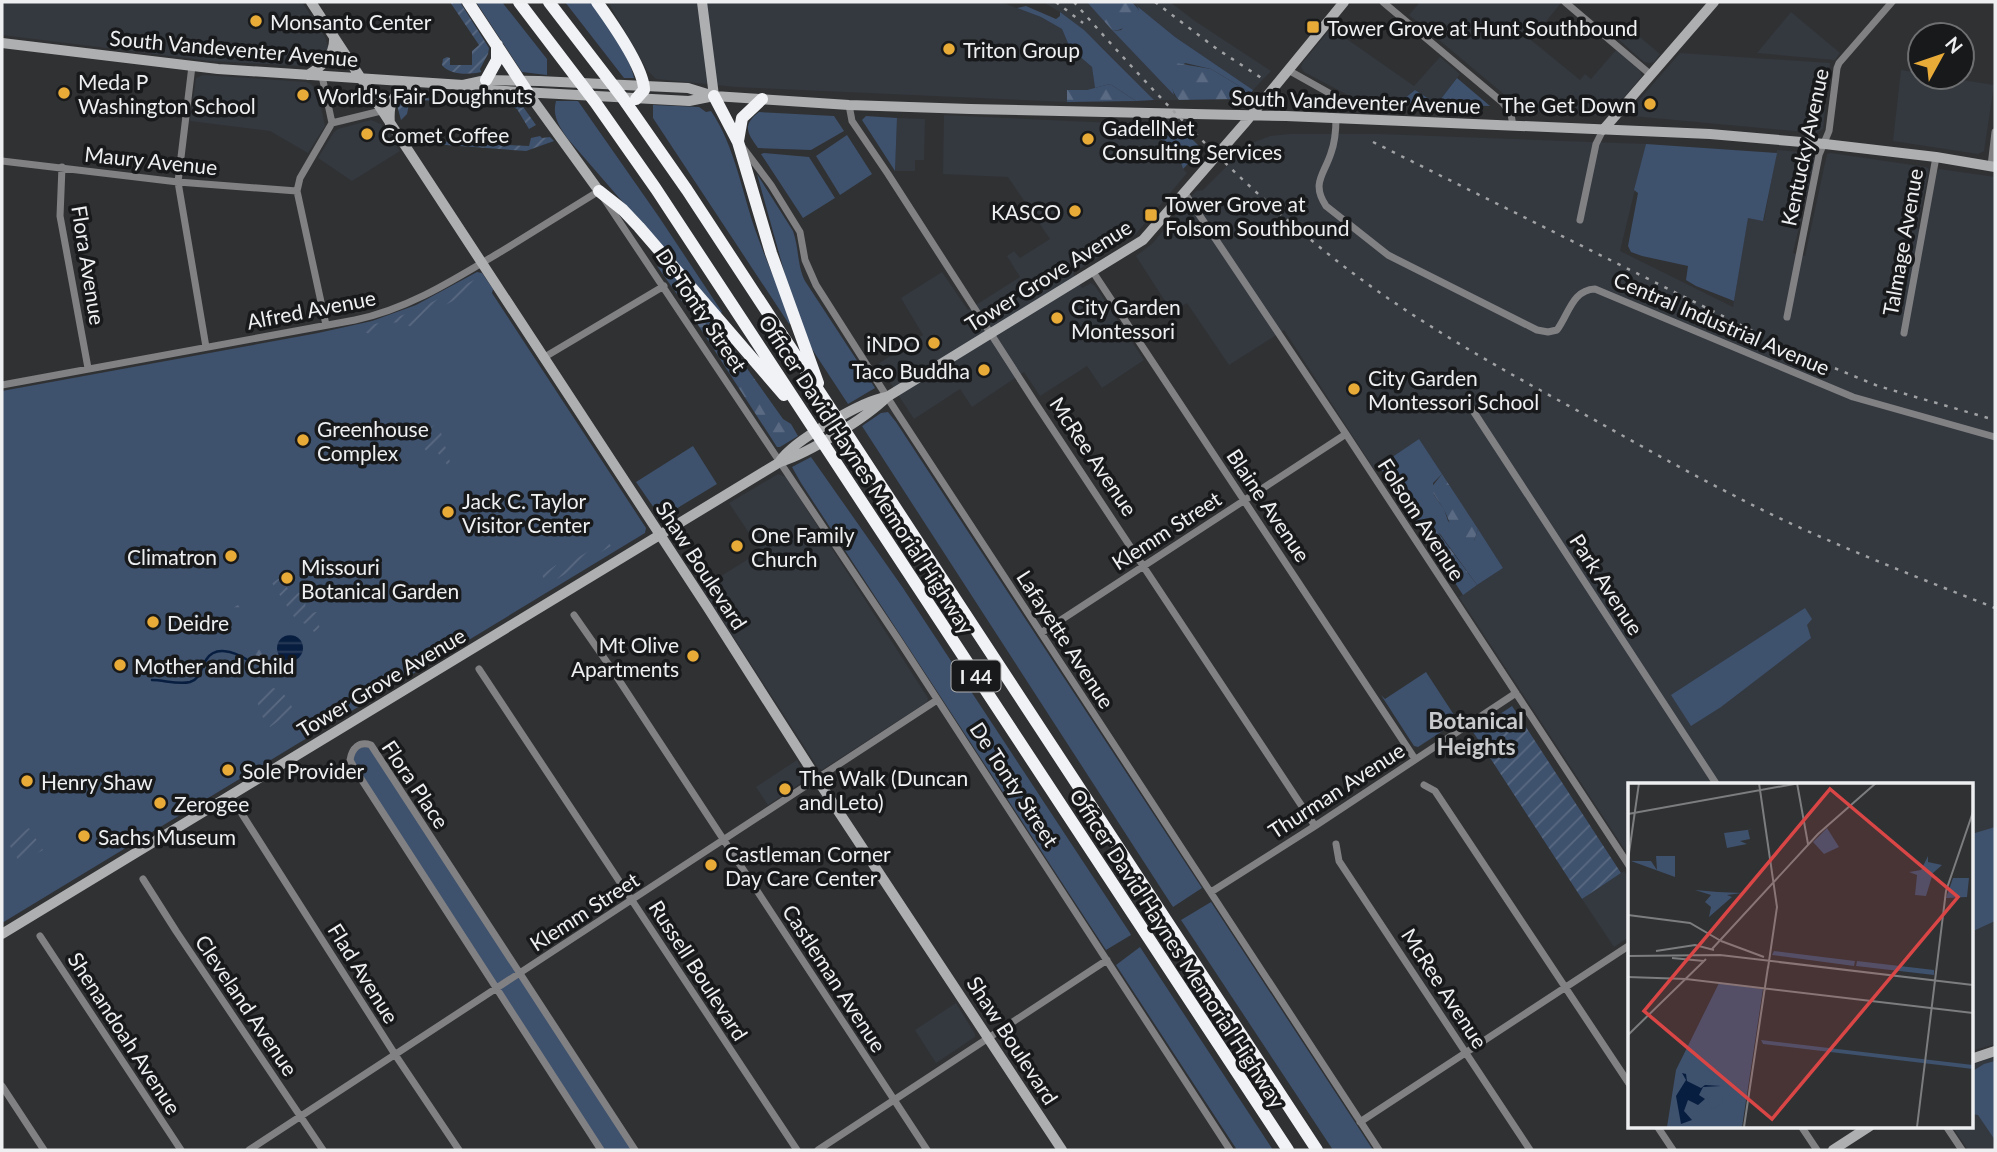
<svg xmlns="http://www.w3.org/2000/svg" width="1997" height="1152" font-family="Lato,sans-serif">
<defs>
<pattern id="forest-firs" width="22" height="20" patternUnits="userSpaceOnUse" patternTransform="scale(1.75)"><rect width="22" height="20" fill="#3e516d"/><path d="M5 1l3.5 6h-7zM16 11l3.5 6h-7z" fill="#5a6a82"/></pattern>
<pattern id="garden-furrows" width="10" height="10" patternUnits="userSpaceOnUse" patternTransform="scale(1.75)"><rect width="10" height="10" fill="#3e516d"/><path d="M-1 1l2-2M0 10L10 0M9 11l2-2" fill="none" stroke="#5a6a82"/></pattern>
<pattern id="water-rules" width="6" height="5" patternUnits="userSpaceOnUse" patternTransform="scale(1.75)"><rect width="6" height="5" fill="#081e40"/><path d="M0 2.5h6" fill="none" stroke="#2c3f5c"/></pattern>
</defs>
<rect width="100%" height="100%" fill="#303133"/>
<path fill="#343940" d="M2 2H302L325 37 329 50 323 58 317 62 303 66 211 61 2 35Z
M608 2H1001L1041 17 1062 29 1070 48 1092 67 1095 88 1087 90H1068L1067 102 736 87 656 79 647 70Z
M1043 2H1087L1179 100H1154L1103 48 1060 12Z
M1132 2H1170L1195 21 1271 71 1253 90 1175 37Z
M1420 2H1559L1561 3 1531 40 1580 80 1585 74 1591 79 1616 50 1640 71 1642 76 1611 113 1606 116 1524 111 1409 15Z
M1791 12 1840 53 1835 60 1757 53Z
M1628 27 1660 54 1654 62 1650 63 1644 62 1618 39Z
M1331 28 1414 86 1440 57 1460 74 1437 104 1415 90 1399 103 1361 102 1304 72 1301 67 1303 62Z
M1680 53 1830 63 1823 129 1816 133 1632 116 1630 113 1633 107Z
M1901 70 1920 73V77H1943L1994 85 1984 151 1978 154 1893 141Z
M203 75 306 82 311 84 318 93 325 126 308 153 270 131 190 121 196 78Z
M944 115 1135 124 1138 126H1144L1178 156 1183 169 1187 173 1136 234 1073 273 1082 288 1091 283 1095 286 1144 360 1102 388 1087 366 1040 396 1024 372 972 407 960 389 914 419 878 364 923 335 901 298 942 272 968 310 1020 277 1007 256 1014 251 1020 258 1050 239 1008 177 943 174Z
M897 118 925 119 924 160H915V171H895Z
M371 120 381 124 400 151 352 181 318 158 334 132 338 129Z
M1290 134H1379L1646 144 1620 251 1733 307 1748 217 1764 220 1777 150 1811 153 1815 158 1793 253 1805 256 1827 154 1831 153 1926 167 1929 169 1917 228 1925 230 1937 172 1939 169 1995 177V1044L1971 1051V785H1630L1629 856 1459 597 1503 568 1419 440 1374 469 1284 330 1229 365 1187 303 1172 312 1136 256 1152 244 1196 191 1203 190 1246 147 1257 141 1270 136Z
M778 474 786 477 928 698 927 702 822 770 818 768 702 588 761 551 729 503Z
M797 760 807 779 768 805 756 787Z
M1624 871 1629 879V937L1614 947 1582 899Z
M956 1003 975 1034V1037L936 1063 915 1030Z
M1995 1056V1150H1968L1952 1126H1971V1065Z"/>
<path fill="#3e516d" d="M476 2H502L547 59V75L522 72Z
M565 2H591C604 20 630 56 634 78H624Z
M1026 6 1056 19 1060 16V12L1084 30 1154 100 1136 101 1110 84 1095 88 1092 67 1070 48 1062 29 1041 17 1017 8Z
M1137 6 1175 37 1253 90 1251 93 1211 69 1185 63 1170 79 1174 95 1113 31 1121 30 1139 10Z
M1457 78 1490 106 1399 103 1415 90 1437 104Z
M556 101H578L659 217 722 312 720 314 568 139C559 126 552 116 556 101Z
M653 105 699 107 706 112 711 111C735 146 742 193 756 232 767 263 780 292 792 322L789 324 653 118Z
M759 112 834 116 844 131 811 150 758 148C747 133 742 125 759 112Z
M866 116 897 118 895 171 862 120Z
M1144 126 1180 127 1202 149 1183 169C1179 150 1158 138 1144 126Z
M847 135 872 174 840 195 816 156Z
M1646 144 1777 153 1763 221 1748 218 1734 301 1696 286 1686 280 1688 266 1642 256 1631 252 1628 246 1638 193 1634 190Z
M764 153 809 157 835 198 803 218 761 154Z
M757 174 793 231C799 248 797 265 805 281L875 388 848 404 810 346 794 307Z
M477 272 482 273 493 289 492 293 646 528 645 533 2 923V391L318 333 372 321 416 305Z
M888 412 896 422 1202 888 1173 907 862 426 881 413Z
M1419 439 1442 474 1433 483 1434 495 1444 509 1448 521 1474 541 1478 529 1503 568 1477 585 1440 534 1418 521 1417 524 1379 466Z
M693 446 717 484 661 518 636 482Z
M811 457 903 588 1130 933 1131 935 1106 950 801 483 792 467Z
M1805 608 1812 619 1807 625 1811 638 1721 707 1691 726 1671 695Z
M1426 672 1458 721 1418 747 1414 746 1381 695 1385 699Z
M1512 706 1522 721 1483 747 1473 732Z
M371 745 635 1150H601L356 771 351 753 354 747Z
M1995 827V921L1971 932V829L1975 833Z
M1211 902 1373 1150H1333L1181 920Z
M1140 947 1273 1150H1237L1116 965Z
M1995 1061V1140L1978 1115 1971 1114V1072L1984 1064Z"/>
<path fill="url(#forest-firs)" d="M1087 2H1132L1139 10C1132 22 1128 29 1113 31Z
M1176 63 1211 69 1251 93 1240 99 1179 100C1170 90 1165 72 1176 63Z
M1110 84 1136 101 1067 102V90H1087Z
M657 266 672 274 725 332 736 353 783 419 791 424 798 436 780 447H777L691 314Z
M1442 474 1478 529 1474 541 1468 545C1452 537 1451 522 1443 508 1439 501 1434 496 1431 488Z
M1418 521 1431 523 1477 585 1463 595 1417 524Z
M238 605 263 642 261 647 263 656 254 659 247 649 250 643 249 638 230 610Z"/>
<path fill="url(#garden-furrows)" d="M450 2H460L489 48 488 54 480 69 481 72C469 75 449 75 442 65L443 59 447 57 450 58V65H472V51L479 45Z
M406 96 436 99 444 98 519 101 536 125 529 129 517 109 511 106 420 100 409 104 407 114 401 120 397 105 400 99Z
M540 136 542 138 550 137 554 141 526 151 433 144 434 141 529 146 531 138Z
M474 280H480L483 285 417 320 420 326 415 329C395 318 388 322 369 334L363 331V328L415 311Z
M434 425 439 426 453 472 433 447 426 451 421 442 424 440 423 432Z
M607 540 611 546 547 585 542 575 556 565 559 569Z
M280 578 289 590 298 592 306 597 305 609 310 613 317 612 321 616 317 621 320 628 314 632 308 625 296 620 272 583Z
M273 688 282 691 294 710 270 727 262 716 257 701 267 691Z
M1522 721 1621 873 1582 899 1483 747Z
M29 828 43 850 20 863 7 841Z"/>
<path fill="url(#water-rules)" d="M277 648a13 13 0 1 1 26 0a13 13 0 1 1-26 0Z"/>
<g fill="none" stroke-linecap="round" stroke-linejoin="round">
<path stroke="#081e40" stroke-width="2.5" d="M152 680C164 680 178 685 190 682 202 678 200 668 206 660 215 645 234 652 246 659"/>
<path stroke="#818183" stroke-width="7" d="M1383 2 1502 102 1511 114 1513 126
M1565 2 1651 75
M192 66 178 182 206 347
M1288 70 1338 98
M322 76 332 123
M849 105 852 121 888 174 1036 404 1315 826
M1336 118C1336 130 1335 142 1331 153 1324 175 1311 183 1326 206L1388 255 1537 330 1548 332 1557 330C1569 314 1572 290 1595 289L1853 397 1995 437
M741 145 771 185 800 232 805 260 816 285 896 411 1379 1150
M2 161 178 182 297 191
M1991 166 1995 132
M62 167 60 216 88 368
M1184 192 1346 434 1630 867
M1580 220 1596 144 1603 130
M1093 272 1415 759
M1787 317 1819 155 1829 131 1837 68 1839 63 1892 2
M326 325 297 191 300 178 332 123 381 111
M1904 333 1936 157
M543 358 664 286
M2 385 355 320C409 309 455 279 502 251 534 231 567 211 599 191L898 639 1230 1150
M1468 403 1717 785
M574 615 611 668 927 1150
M1041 633 1346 434
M479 669 797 1150
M1424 785 1435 791 1439 797 1630 1085
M242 814 396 1056 459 1150
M1336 844 1339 861 1530 1150
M143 879 176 931 323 1150
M1211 892 1315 826 1516 693
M40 936 181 1150
M2 1086 44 1150
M1360 1122 1630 945
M1657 1126 1673 1150
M1801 1126 1817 1150
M1946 1126 1962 1150
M249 1150 937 700
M601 1150 356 771 350 760C352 748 359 741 371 745L635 1150
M818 1150 1107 960"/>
<path stroke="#aeafb1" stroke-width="10" d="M311 2 708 608 817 779 1062 1150
M702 2 714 96
M2 43 218 69 463 85 486 90 689 101 714 96
M308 75C322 66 335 56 334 38
M463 85 486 80 539 81 688 88 714 96 849 105 970 109 1286 116 1710 134 1825 144 1936 157 1995 167
M528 93 599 191
M390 124C388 102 393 93 413 83
M1603 130 1714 2
M780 461C793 441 862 401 886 397
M2 934 780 462C809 453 866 418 887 397L1143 240 1244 124 1344 2
M1971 1059 1995 1051
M1833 1150 1870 1126"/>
<path stroke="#f1f2f5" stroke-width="12" d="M468 2 528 93
M519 2 595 102 656 189 1288 1150
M549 2 622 97 687 190 1317 1150
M597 2C610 20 644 68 644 90L636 99
M486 80 497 60V45
M714 96 738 142 771 253 818 383
M738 141 742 118 762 99
M599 191 623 210 639 227 784 395"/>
<path stroke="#a0a1a3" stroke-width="2.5" stroke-dasharray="3.5 7" stroke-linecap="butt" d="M1056 2 1083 23
M1074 2C1157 97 1245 190 1346 268 1420 324 1499 368 1580 412 1631 440 1681 469 1733 495 1817 539 1907 573 1995 608
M1155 2 1217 49 1263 79
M1373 142 1793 351 1878 386 1995 420"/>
</g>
<g fill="#e9ab38" stroke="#18191a" stroke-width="2.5">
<circle cx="256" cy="21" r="7"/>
<rect x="1306" y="20" width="14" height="14" rx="3.5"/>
<circle cx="949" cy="49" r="7"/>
<circle cx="64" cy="93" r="7"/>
<circle cx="303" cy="95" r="7"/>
<circle cx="1650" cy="104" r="7"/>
<circle cx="367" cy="134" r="7"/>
<circle cx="1088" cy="139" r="7"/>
<circle cx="1075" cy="211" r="7"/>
<rect x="1144" y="208" width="14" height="14" rx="3.5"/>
<circle cx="1057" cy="318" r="7"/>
<circle cx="934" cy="343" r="7"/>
<circle cx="984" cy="370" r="7"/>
<circle cx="1354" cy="389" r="7"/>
<circle cx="303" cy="440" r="7"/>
<circle cx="448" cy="512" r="7"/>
<circle cx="737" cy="546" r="7"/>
<circle cx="231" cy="556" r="7"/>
<circle cx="287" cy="578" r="7"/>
<circle cx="153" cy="622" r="7"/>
<circle cx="693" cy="656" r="7"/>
<circle cx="120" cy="665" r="7"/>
<circle cx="228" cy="770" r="7"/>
<circle cx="27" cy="781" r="7"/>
<circle cx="785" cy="789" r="7"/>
<circle cx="160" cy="803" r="7"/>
<circle cx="84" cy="836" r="7"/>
<circle cx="711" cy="865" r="7"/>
</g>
<g text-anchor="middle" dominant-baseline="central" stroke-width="7" stroke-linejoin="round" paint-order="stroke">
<rect fill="#18191a" stroke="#aeafb0" stroke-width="2" x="951.5" y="660.5" width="49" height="31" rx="5"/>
<g font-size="19" font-weight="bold" fill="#eeeff1">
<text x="976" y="676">I 44</text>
</g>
<g font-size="21" fill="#eeeff1" stroke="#18191a" text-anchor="start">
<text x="270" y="21">Monsanto Center</text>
<text x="1327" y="27">Tower Grove at Hunt Southbound</text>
<text x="963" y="49">Triton Group</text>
<text x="78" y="81">Meda P<tspan x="78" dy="24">Washington School</tspan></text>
<text x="317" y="95">World's Fair Doughnuts</text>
<text x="1636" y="104" text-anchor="end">The Get Down</text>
<text x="1102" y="127">GadellNet<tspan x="1102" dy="24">Consulting Services</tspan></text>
<text x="381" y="134">Comet Coffee</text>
<text x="1165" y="203">Tower Grove at<tspan x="1165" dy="24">Folsom Southbound</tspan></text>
<text x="1061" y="211" text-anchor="end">KASCO</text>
<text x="1071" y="306">City Garden<tspan x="1071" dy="24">Montessori</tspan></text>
<text x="920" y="343" text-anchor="end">iNDO</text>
<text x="970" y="370" text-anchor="end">Taco Buddha</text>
<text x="1368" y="377">City Garden<tspan x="1368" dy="24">Montessori School</tspan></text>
<text x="317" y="428">Greenhouse<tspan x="317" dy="24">Complex</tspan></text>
<text x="462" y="500">Jack C. Taylor<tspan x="462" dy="24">Visitor Center</tspan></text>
<text x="751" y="534">One Family<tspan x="751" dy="24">Church</tspan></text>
<text x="217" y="556" text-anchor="end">Climatron</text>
<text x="301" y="566">Missouri<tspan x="301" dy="24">Botanical Garden</tspan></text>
<text x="167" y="622">Deidre</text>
<text x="679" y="644" text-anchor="end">Mt Olive<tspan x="679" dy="24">Apartments</tspan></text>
<text x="134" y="665">Mother and Child</text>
<text x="242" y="770">Sole Provider</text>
<text x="799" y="777">The Walk (Duncan<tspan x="799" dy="24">and Leto)</tspan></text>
<text x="41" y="781">Henry Shaw</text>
<text x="174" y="803">Zerogee</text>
<text x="98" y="836">Sachs Museum</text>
<text x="725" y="853">Castleman Corner<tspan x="725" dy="24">Day Care Center</tspan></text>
</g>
<g font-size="21" fill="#eeeff1" stroke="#18191a">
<text transform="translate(234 48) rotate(5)">South Vandeventer Avenue</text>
<text transform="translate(1356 101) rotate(2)">South Vandeventer Avenue</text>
<text transform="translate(1804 147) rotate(-78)">Kentucky Avenue</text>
<text transform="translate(151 160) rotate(6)">Maury Avenue</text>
<text transform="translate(1902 242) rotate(-80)">Talmage Avenue</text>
<text transform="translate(89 265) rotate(81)">Flora Avenue</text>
<text transform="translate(1048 275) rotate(-32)">Tower Grove Avenue</text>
<text transform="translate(311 309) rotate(-11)">Alfred Avenue</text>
<text transform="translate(702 310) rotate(56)">De Tonty Street</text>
<text transform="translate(1722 323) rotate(23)">Central Industrial Avenue</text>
<text transform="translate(1094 456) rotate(56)">McRee Avenue</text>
<text transform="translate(867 474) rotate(57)">Officer David Haynes Memorial Highway</text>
<text transform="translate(1269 505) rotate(56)">Blaine Avenue</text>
<text transform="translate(1422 519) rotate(57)">Folsom Avenue</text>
<text transform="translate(1166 530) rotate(-33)">Klemm Street</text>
<text transform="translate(702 565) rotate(57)">Shaw Boulevard</text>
<text transform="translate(1607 584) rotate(57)">Park Avenue</text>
<text transform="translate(1066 639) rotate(57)">Lafayette Avenue</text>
<text transform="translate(381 682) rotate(-31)">Tower Grove Avenue</text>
<text transform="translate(416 784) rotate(56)">Flora Place</text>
<text transform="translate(1015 784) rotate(57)">De Tonty Street</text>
<text transform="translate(1336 790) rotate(-33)">Thurman Avenue</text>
<text transform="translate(584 911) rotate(-33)">Klemm Street</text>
<text transform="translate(1178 948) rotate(57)">Officer David Haynes Memorial Highway</text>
<text transform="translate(699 970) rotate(57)">Russell Boulevard</text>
<text transform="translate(364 973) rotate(58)">Flad Avenue</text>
<text transform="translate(835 978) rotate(57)">Castleman Avenue</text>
<text transform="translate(1445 988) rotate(57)">McRee Avenue</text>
<text transform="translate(247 1005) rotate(56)">Cleveland Avenue</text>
<text transform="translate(125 1033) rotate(57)">Shenandoah Avenue</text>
<text transform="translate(1013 1040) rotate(57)">Shaw Boulevard</text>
</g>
<g font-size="23" font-weight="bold" fill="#c8cacc" stroke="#18191a">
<text x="1476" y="720">Botanical<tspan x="1476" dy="26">Heights</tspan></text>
</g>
</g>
<g transform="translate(1628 783)">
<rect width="345" height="345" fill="#303133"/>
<path d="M199 45 211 64 196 71 185 59ZM126 46 120 47 122 56 112 58 119 61 99 65 96 50ZM28 73H47V94L3 78H23L29 87ZM300 73V79L314 82 305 90 298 113 287 112 289 92 281 89 293 87ZM325 95H341L339 114 318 115ZM67 107 90 109 114 110 99 112 104 114 81 134 83 124 77 119 83 112ZM146 168 227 178 226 183 144 172ZM229 178 306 187V192L228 183ZM91 200 135 206 114 344H39L48 287ZM133 257 345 282V286L135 261Z" fill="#3e516d"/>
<path d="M79 286 96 298 94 320 84 327 75 304 85 298Z" fill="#3e516d"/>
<path d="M54 290 58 291 59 298 73 305 77 302 93 303 75 304 71 312 77 316 70 322 60 317 56 328 64 337 53 341 48 313 58 297Z" fill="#081e40"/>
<path fill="none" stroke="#7c7d7f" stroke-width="2" d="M131 0 149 124 140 185M169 0 180 61M0 31 172 0M0 77 11 0M0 132 62 140 93 158M93 158 136 174M84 166 190 51 248 0M28 168 67 162 86 167M0 173 92 172 345 202M44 175 76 178M0 194 58 196M58 196 345 230M0 252 78 176M116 344 140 184M289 344 318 108 345 29"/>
<path fill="#da4646" fill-opacity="0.15" stroke="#da4646" stroke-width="3.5" d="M202 6 330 114 144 336 16 228Z"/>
<rect width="345" height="345" fill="none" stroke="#eeeff1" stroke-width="3.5"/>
</g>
<rect width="1997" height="1152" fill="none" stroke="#eeeff1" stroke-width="7"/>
<g transform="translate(1941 56) rotate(50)"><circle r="33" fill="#18191a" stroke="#6e6f70" stroke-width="2"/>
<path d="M0-5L12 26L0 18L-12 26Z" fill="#e9ab38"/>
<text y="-10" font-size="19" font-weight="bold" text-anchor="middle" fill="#eeeff1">N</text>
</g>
</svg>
